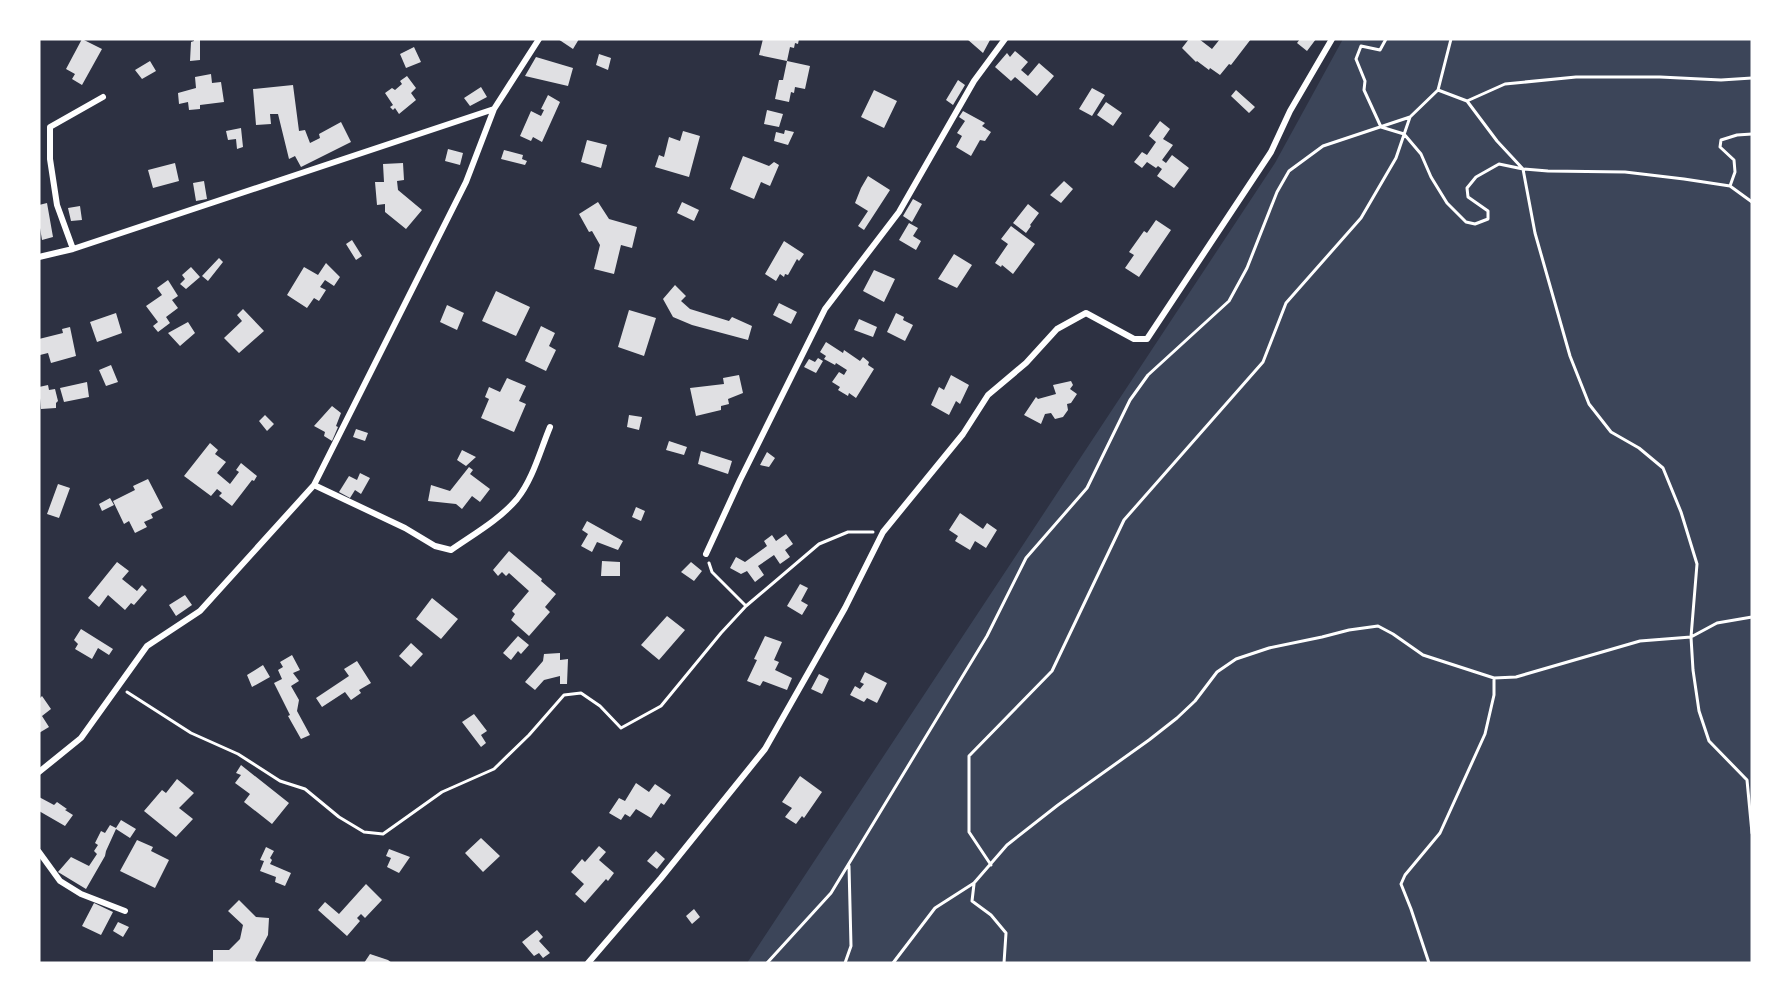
<svg xmlns="http://www.w3.org/2000/svg" width="1791" height="1002" font-family="'Sofia Sans Condensed',sans-serif">
<rect width="100%" height="100%" fill="#2d3142"/>
<path fill="#3c4559" d="M1343 39H1752V963H747L1275 163Z"/>
<path fill="#e0e0e3" d="M82 39 102 49 82 85 72 79 75 74 66 69Z
M194 39H200V60L190 61 191 42 194 41Z
M558 39H579L573 49Z
M763 39H799L798 44 795 43 794 48 790 47 787 61 759 55Z
M967 39H989L990 40 983 53Z
M1189 39H1199L1212 49 1220 39H1251L1231 65 1229 64 1220 75 1210 68 1209 70 1197 61 1196 62 1182 48Z
M1300 39H1316L1307 51 1297 43Z
M414 47 421 62 406 68 400 54Z
M1015 51 1028 62 1021 70 1028 76 1039 63 1054 76 1037 96 1015 77 1011 81 995 67 1007 53 1010 57Z
M599 54 611 58 608 70 596 65Z
M536 57 573 68 568 86 525 76Z
M150 61 156 71 142 79 135 70Z
M787 61 810 66 805 89 795 87 794 93 791 92 789 102 775 99 779 80H783Z
M211 74 212 83 221 82 224 102 200 105V109L189 110 188 102 179 104 178 93 196 88 195 77Z
M407 76 416 88 411 93 416 100 399 114 395 108 393 110 390 107 393 105 385 93 392 88 395 90 402 84 400 81Z
M958 80 965 85 953 105 946 100Z
M293 85 299 131 305 130 310 143 320 138 319 134 341 122 351 142 301 167 295 156 289 159 278 114H270L271 124 256 125 253 89Z
M481 87 487 97 470 106 464 98Z
M1092 88 1105 95 1092 116 1079 109Z
M874 90 897 101 884 128 861 117Z
M1236 90 1255 107 1249 113 1231 96Z
M548 95 560 102 542 142 533 137 531 141 520 136 531 111 541 116 544 110 541 109Z
M1106 102 1122 113 1113 126 1097 115Z
M767 110 783 114 779 127 764 124Z
M963 111 985 123 982 126 991 132 985 141 980 140 971 156 956 147 962 136 957 133 965 121 959 117Z
M1160 121 1170 129 1163 139 1173 145 1162 160 1166 163 1172 155 1189 168 1174 188 1157 176 1162 169 1158 166 1156 168 1147 162 1142 168 1134 162 1142 152 1147 155 1156 142 1149 136Z
M241 128 243 147 237 149 236 139 228 140 226 131Z
M785 130 794 132 788 145 774 141 776 132 784 134Z
M683 131 700 136 689 177 655 167 659 155 664 157 669 137 680 141Z
M587 140 607 145 601 168 581 162Z
M448 149 463 153 460 165 445 161Z
M504 150 523 155 522 159 527 161 525 165 501 159Z
M743 156 769 166 774 162 779 165 770 186 761 182 754 199 730 189Z
M175 163 179 181 153 188 148 170Z
M403 163 404 180 397 181 398 190 422 210 406 229 385 212V204L377 205 375 182H384L383 164Z
M868 176 890 190 864 230 858 226 868 211 855 203 861 188Z
M204 181 207 199 196 201 193 183Z
M1064 181 1073 189 1061 203 1050 195Z
M913 199 922 204 912 222 903 216Z
M598 202 609 219 637 227 632 248 621 245 614 274 594 269 600 245 592 231 589 232 579 214Z
M682 202 699 210 694 221 677 213Z
M47 203 53 237 42 240 39 222V205Z
M1028 204 1039 213 1030 225 1031 226 1026 233 1013 223Z
M80 206 82 220 71 221 68 208Z
M1156 220 1171 230 1139 277 1125 268 1134 255 1129 252 1144 231 1147 233Z
M909 223 918 228 913 236 921 241 916 250 899 240Z
M1011 226 1035 244 1013 274 1002 265 1001 267 995 263 1008 244 1001 239Z
M352 240 362 256 356 260 346 244Z
M784 241 804 254 799 261 797 259 788 275 785 274 784 277 780 274 776 281 765 274Z
M954 254 972 265 957 288 938 279Z
M219 258 223 262 208 281 202 276Z
M326 263 340 277 334 286 325 280 320 287 326 290 319 301 314 298 307 308 287 295 304 267 318 275Z
M191 267 200 277 186 289 180 284 185 279 182 275Z
M874 270 895 279 884 302 863 291Z
M168 280 178 296 172 300 178 308 166 317 170 323 158 332 153 326 158 322 146 306 162 295 157 288Z
M675 285 686 296 681 301 690 309 729 321 732 317 752 326 748 340 692 325 673 317 663 299Z
M496 291 530 307 516 336 482 321Z
M779 303 797 312 791 324 773 315Z
M447 305 464 313 457 330 440 322Z
M243 309 264 331 239 353 224 338 242 321 237 315Z
M629 310 656 318 644 356 618 347Z
M116 313 122 333 97 342 90 322Z
M896 313 904 317 903 320 913 325 905 341 887 332Z
M859 319 877 327 873 337 854 330Z
M188 322 195 333 180 346 168 333Z
M541 326 555 333 549 346 556 350 546 371 525 361Z
M70 327 76 356 51 363 48 353 40 355 39 339 63 333 62 329Z
M826 342 843 353 844 350 860 361 863 357 869 362 868 365 874 369 856 398 849 393 848 396 838 390 840 387 832 382 839 372 844 375 847 370 836 363 835 365 824 359 826 356 820 352Z
M818 358 823 361 816 373 804 367 809 359 815 362Z
M111 365 118 382 106 386 99 370Z
M739 375 743 393 728 399 729 404 721 406V410L696 416 690 388 724 384 723 378Z
M951 375 969 385 960 404 956 401 949 415 931 405 939 387 944 390Z
M507 378 526 386 519 401 526 404 514 432 481 418 489 399 485 397 489 387 500 392Z
M1071 381 1073 385 1070 389 1077 394 1071 403 1067 404 1068 410 1063 417 1055 419 1051 413 1045 414 1041 424 1024 415 1036 397 1038 399 1056 394 1053 385Z
M87 382 89 397 64 402 60 388Z
M48 385 49 390 55 389 58 401 56 403V408L41 409 39 387Z
M332 406 341 413 336 426 338 427 332 441 324 436 325 432 314 426Z
M265 415 274 424 267 431 259 421Z
M629 415 642 417 639 430 627 427Z
M356 429 368 433 365 441 353 437Z
M669 441 687 447 684 455 666 450Z
M210 443 218 450 215 454 226 462 217 473 230 484 239 472 236 470 241 463 257 476 254 481 252 480 232 506 219 496 222 493 217 489 211 496 184 476Z
M462 450 476 457 466 466 457 460Z
M701 451 732 461 728 474 698 464Z
M767 452 775 458 769 467 760 465Z
M469 467 473 470 470 474 490 489 480 502 472 496 462 509 456 504 428 501 431 485 450 491Z
M360 473 370 478 361 494 355 490 350 498 339 492 349 476 357 480Z
M148 479 163 508 151 514 153 518 144 522 147 527 135 533 129 521 124 524 113 501 135 490 133 486Z
M58 484 70 488 59 518 47 514Z
M110 498 114 505 102 511 99 504Z
M636 507 645 511 641 521 632 517Z
M960 513 983 529 987 523 997 530 986 548 975 541 970 550 955 541 958 536 949 530Z
M587 521 623 541 618 550 597 542 592 552 581 546 588 534 582 530Z
M786 534 793 544 785 550 790 557 780 564 774 555 758 566 764 575 755 582 747 571 741 574 730 568 736 557 745 562 767 546 764 541 772 535 776 541Z
M509 551 542 579 541 581 556 594 545 607 550 612 529 636 511 620 515 614 512 611 529 591 509 573 506 576 502 572 498 576 493 570Z
M602 561 620 562V576H601Z
M117 562 129 571 122 579 137 591 142 585 147 590 134 605 131 603 125 610 108 595 99 607 88 598Z
M691 562 702 571 694 581 681 572Z
M800 584 808 588 801 601 808 605 802 615 787 606Z
M185 595 192 605 176 616 169 605Z
M432 598 458 619 441 639 416 619Z
M667 616 685 630 659 660 641 645Z
M81 629 113 649 109 655 98 648 92 659 75 649 78 644 74 640Z
M518 636 529 645 521 654 518 651 511 660 503 653Z
M765 636 782 642 774 660 779 662 775 670 792 678 787 690 763 681 760 686 747 681 757 660 754 659Z
M411 643 423 654 411 667 399 656Z
M560 653V660L568 659 567 684H560V676L544 680 535 690 525 682 543 661 544 654Z
M292 655 300 670 293 673 299 681 291 686 299 700 297 711 310 735 301 739 288 716 290 715 274 683 282 679 278 670 283 667 280 662Z
M357 661 371 683 359 690 361 693 351 700 345 692 322 707 316 698 349 676 344 669Z
M263 665 270 677 252 687 247 675Z
M865 672 887 683 877 703 867 698 864 702 850 695 855 686 860 689 864 684 860 682Z
M819 674 829 679 822 694 811 689Z
M42 696 51 709 42 716 49 727 39 733V699Z
M474 714 487 731 481 735 486 743 481 747 462 722Z
M241 765 289 803 272 824 244 802 250 794 235 783 241 775 236 773Z
M800 776 822 792 804 818 802 816 796 824 785 817 792 808 782 802Z
M177 779 194 793 179 808 193 819 176 837 144 811 162 790 166 793Z
M636 783 649 792 655 784 671 795 664 805 661 803 651 818 636 809 630 817 625 814 621 820 609 813 619 798 625 801Z
M39 797 54 805 57 802 67 809 65 810 73 815 65 826 39 811Z
M121 820 136 829 130 838 116 829 106 851 105 856 86 889 58 872 71 857 89 866 97 854 94 851 98 845 95 843 101 831 105 833 110 825 116 828Z
M481 838 500 856 483 872 465 853Z
M137 840 153 847 151 851 169 860 155 888 120 871Z
M599 846 606 852 599 860 614 873 608 881 606 879 585 903 575 894 584 884 571 872 582 859 585 862Z
M266 847 274 851 270 858 272 860 270 864 291 873 285 886 275 882 276 877 260 871 264 861 260 860Z
M389 849 410 857 399 873 387 867 391 858 386 856Z
M656 851 665 859 657 869 647 861Z
M366 884 382 900 365 918 361 914 357 918 360 921 347 936 318 910 325 902 339 914Z
M239 900 256 917 269 918 268 935 255 960 258 963H213V950H229L240 939 243 925 228 911Z
M94 903 113 912 101 935 82 926Z
M694 909 700 917 692 924 686 916Z
M118 922 129 927 123 937 113 931Z
M537 930 543 937 539 941 550 953 543 958 539 953 534 956 522 942Z
M370 954 388 960 392 963H364Z"/>
<g fill="none" stroke-linecap="round" stroke-linejoin="round">
<path stroke="#fff" stroke-width="3" d="M1386 39 1380 50 1361 46 1356 59 1365 81 1364 90 1381 127 1404 134 1421 154 1431 177 1447 203 1466 222 1475 224 1488 219V211L1468 197 1467 188 1476 177 1499 164 1523 169 1535 233 1570 356 1589 404 1611 432 1639 448 1663 468 1681 512 1697 564 1691 637 1693 670 1699 711 1709 741 1747 780 1752 833
M1438 90 1467 101 1505 84 1576 77H1660L1721 80 1752 78
M1467 101 1497 141 1523 169 1548 171 1625 172 1684 179 1730 186 1752 202
M1730 186 1735 172 1734 160 1720 147 1721 140 1737 135 1752 134
M709 563 712 572 746 606
M127 692 191 733 238 754 280 781 305 789 339 817 364 832 383 834 442 792 494 769 529 735 564 695 581 693 600 706 621 728 661 706 721 633 746 606 819 544 848 532H873
M991 865 969 832V756L1052 671 1124 520 1263 362 1286 303 1361 218 1396 158 1410 117
M974 884 972 901 991 915 1006 933 1004 963
M767 963 831 893 987 636 1026 558 1087 488 1130 400 1148 375 1229 301 1247 268 1277 192 1289 171 1323 146 1410 117 1438 90 1451 39
M845 963 851 946 849 866
M893 963 935 908 974 883 1007 845 1058 805 1149 740 1177 718 1195 701 1217 672 1236 659 1269 648 1322 637 1349 630 1378 626 1393 634 1423 655 1494 678 1516 677 1640 641 1691 637 1717 623 1752 617
M1429 963 1411 909 1401 884 1405 875 1440 833 1485 734 1494 695V678"/>
<path stroke="#fff" stroke-width="6" d="M73 249 57 205 50 159V127L103 97
M39 257 73 249 494 109
M314 485 405 528 435 546 451 550C474 534 499 520 517 499 533 479 540 451 550 427
M706 554 740 480 825 309 899 212 974 81 1005 39
M39 772 81 738 147 646 200 611 314 485 466 182 494 109 539 39
M39 852 60 881 81 894 125 911
M588 963 661 878 765 749 845 608 883 532 963 434 988 395 1026 363 1057 329 1086 313 1134 339H1147L1271 152 1290 111 1332 39"/>
</g>
<rect width="1791" height="1002" fill="none" stroke="#ffffff" stroke-width="81"/>
</svg>
